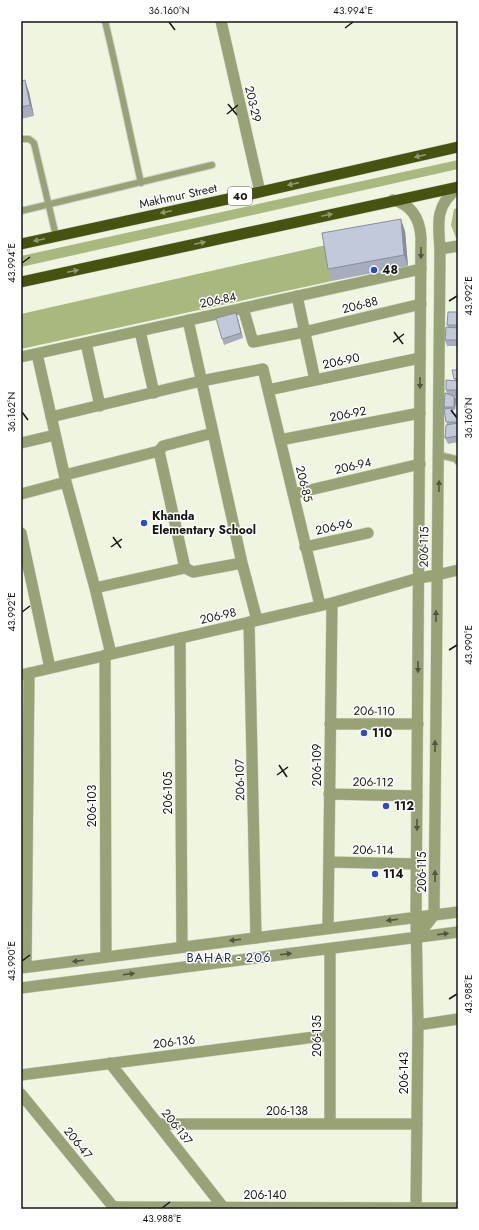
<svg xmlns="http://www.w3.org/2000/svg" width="479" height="1230" font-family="Jost,sans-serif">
<rect width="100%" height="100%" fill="#f0f5e2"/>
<path fill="#a9b87e" d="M458 160V169L21 267V256Z
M458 208V238H456L451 225 454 209Z
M326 245 332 281 21 349V314Z"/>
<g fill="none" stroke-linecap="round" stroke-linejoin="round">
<defs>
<path id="service" d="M105 21C118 75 129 129 141 183
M21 139H29L34 143 56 236
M21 211 212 165
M439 455 456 459 458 462"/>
<path id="minor" d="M221 21 260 192
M440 249 458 246
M297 296 315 380
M243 308 253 342 304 332 421 304
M188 320 242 563 257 620
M140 331 154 393
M86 343 100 406
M37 354 66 482 95 588 111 654
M21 357 421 269
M268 390 420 358
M51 417 201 381 263 369 320 605
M280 440 420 413
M21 443 55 435
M159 451 185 568
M65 475 159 451 163 446 213 433
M21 494 66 482
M293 494 420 464
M21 533 50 668
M305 547 368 533
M95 588 185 568 193 572 242 563
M249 622 256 938
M180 638 182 947
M105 655 106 957
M21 675 332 603 419 578 437 575 458 570
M330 724H418
M329 794 417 796
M329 862 416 864
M328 928 332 603
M330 949V1124
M26 967 29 673
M418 1025 458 1019
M110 1063 223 1207
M21 1075 330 1035
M158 1124H417
M114 1207 458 1208"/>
<path id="tertiary" d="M393 200C412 205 420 219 421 238L416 917 418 1025 416 1209
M416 938 434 915C436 693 439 471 440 249 438 223 435 205 458 188
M21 968 458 912
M21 988 458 932
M21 1094 115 1209"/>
<path id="trunk" d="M21 244 260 192 458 147
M21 282 458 187"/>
</defs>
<use href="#service" stroke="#cdd1c1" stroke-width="8"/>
<use href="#minor" stroke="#cdd1c1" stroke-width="12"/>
<use href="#tertiary" stroke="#cdd1c1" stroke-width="12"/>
<use href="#trunk" stroke="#cdd1c1" stroke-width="12"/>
<use href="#service" stroke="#97a377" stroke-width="6"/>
<use href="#minor" stroke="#97a377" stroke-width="11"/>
<use href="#tertiary" stroke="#97a377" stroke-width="11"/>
<use href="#trunk" stroke="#46520f" stroke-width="11"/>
</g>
<path fill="#a7adbc" d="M21 81 29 92 34 116 21 119Z
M405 231 408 266 332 281 328 269Z
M458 312V346H447L445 340 448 327 447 325Z
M238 319 243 338 224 345 222 339Z
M458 370V409L456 404V396H454L456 399 455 410H453L454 414 458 415V442L448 444 445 438 447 424 444 407 447 394 446 390 455 381 454 379Z"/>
<path fill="#888d99" d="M25 80 29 92 34 116 30 105Z
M401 219 405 231 408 266 404 255Z
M236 313 238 319 243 338 241 333Z
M454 396 456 399 455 410 454 407Z"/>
<path fill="#c2c9db" stroke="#888d99" d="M25 80 30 105 21 107V81Z
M401 219 404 255 328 269 322 233Z
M448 312H458V325H447Z
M236 313 241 333 222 339 216 318Z
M446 327 458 328V340H445Z
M452 370H458V378L454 379Z
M446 380 458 381V390H446Z
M456 391H458V404H456Z
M445 393 454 396V407H444Z
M452 408V413L458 415V422H446L444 409Z
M458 423V436L445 438 446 425Z"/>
<defs><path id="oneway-solid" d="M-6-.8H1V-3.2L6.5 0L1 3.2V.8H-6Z"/></defs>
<g fill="#90976f">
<use href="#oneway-solid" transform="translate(420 156) rotate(167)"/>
<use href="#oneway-solid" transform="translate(293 184) rotate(167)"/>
<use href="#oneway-solid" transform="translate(166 212) rotate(168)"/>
<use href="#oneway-solid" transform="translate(327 215) rotate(-12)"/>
<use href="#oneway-solid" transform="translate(39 240) rotate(168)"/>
<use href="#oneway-solid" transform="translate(200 243) rotate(-12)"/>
<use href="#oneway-solid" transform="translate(73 271) rotate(-12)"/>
</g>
<g fill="#50563f">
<use href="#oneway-solid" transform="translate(421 253) rotate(90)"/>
<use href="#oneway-solid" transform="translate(420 383) rotate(90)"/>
<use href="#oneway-solid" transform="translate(439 486) rotate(-89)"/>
<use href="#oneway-solid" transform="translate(436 616) rotate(-90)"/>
<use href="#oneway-solid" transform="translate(418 667) rotate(90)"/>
<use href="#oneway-solid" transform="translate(435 746) rotate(-90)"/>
<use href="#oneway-solid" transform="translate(417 825) rotate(90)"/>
<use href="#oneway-solid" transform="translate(435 876) rotate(-90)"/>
<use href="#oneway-solid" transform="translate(392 920) rotate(173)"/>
<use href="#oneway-solid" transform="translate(443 934) rotate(-7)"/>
<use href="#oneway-solid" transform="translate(235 940) rotate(173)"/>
<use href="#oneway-solid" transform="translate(286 954) rotate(-7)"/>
<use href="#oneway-solid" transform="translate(78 961) rotate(173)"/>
<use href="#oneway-solid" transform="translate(129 974) rotate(-7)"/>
</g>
<path fill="none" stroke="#151711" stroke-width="1.5" d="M169 22 175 30M345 28 353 22M228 104 237 115M227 114 238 105M22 263 30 257M449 301 457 296M394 332 403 344M393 342 404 334M451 410 457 418M22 412 28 420M113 537 121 548M111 547 122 539M22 612 30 606M449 650 457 645M279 765 287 777M277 775 288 767M22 961 30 955M449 999 457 994M162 1208 170 1202"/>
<g fill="#2f4cbc" stroke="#fff" stroke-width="1.5">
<circle cx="374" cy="270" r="4"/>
<circle cx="144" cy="523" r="4"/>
<circle cx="364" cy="733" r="4"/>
<circle cx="386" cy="806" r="4"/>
<circle cx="375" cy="874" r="4"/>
</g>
<g text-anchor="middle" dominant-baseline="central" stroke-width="3" stroke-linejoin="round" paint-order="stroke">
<rect fill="#fff" stroke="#5b5d58" stroke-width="1" x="228" y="187" width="24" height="18" rx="3"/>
<g font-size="11" font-weight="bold" fill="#151711">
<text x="240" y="196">40</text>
</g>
<g font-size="12" fill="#151711" stroke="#fff">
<text transform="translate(253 104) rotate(77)">203-29</text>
<text transform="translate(178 196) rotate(-12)">Makhmur Street</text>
<text transform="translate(218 300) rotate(-12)">206-84</text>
<text transform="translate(360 305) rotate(-14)">206-88</text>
<text transform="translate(341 361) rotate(-12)">206-90</text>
<text transform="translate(348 414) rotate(-11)">206-92</text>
<text transform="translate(353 466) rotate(-13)">206-94</text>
<text transform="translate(304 484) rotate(76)">206-85</text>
<text transform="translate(334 527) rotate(-12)">206-96</text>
<text transform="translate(424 547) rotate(-89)">206-115</text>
<text transform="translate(218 616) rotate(-13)">206-98</text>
<text transform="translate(374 711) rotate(1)">206-110</text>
<text transform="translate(317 765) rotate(-90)">206-109</text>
<text transform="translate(240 780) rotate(-91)">206-107</text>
<text transform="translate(373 782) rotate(1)">206-112</text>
<text transform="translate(168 793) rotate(-90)">206-105</text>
<text transform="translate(92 806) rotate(-90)">206-103</text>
<text transform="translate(373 850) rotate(1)">206-114</text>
<text transform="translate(422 872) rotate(-90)">206-115</text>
<text transform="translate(317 1036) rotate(-90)">206-135</text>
<text transform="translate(174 1042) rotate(-7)">206-136</text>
<text transform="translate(404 1073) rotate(-90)">206-143</text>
<text x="287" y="1111">206-138</text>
<text transform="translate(177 1127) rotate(52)">206-137</text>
<text transform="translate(78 1143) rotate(51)">206-47</text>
<text x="265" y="1195">206-140</text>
</g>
<g font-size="12" font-weight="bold" fill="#151711" stroke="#fff" text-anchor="start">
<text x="382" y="270">48</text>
<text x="152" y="516">Khanda<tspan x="152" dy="14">Elementary School</tspan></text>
<text x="372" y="733">110</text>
<text x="394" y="806">112</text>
<text x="383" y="874">114</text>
</g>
<g font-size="13" letter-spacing="1" fill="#1f3068" stroke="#fff">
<text x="229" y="957">BAHAR - 206</text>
</g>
</g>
<rect width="479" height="1230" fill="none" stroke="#ffffff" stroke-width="44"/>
<rect x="22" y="22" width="435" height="1186" fill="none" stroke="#151711" stroke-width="1.5"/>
<g font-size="10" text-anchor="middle" fill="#151711">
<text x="169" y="14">36.160°N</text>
<text x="353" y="14">43.994°E</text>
<text transform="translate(11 263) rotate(-90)" y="4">43.994°E</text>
<text transform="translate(468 296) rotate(-90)" y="4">43.992°E</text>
<text transform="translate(11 412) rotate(-90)" y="4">36.162°N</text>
<text transform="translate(468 418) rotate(-90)" y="4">36.160°N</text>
<text transform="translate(11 612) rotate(-90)" y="4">43.992°E</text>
<text transform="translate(468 645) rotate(-90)" y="4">43.990°E</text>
<text transform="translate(11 961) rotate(-90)" y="4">43.990°E</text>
<text transform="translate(468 994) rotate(-90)" y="4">43.988°E</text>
<text x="162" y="1222">43.988°E</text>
</g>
</svg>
